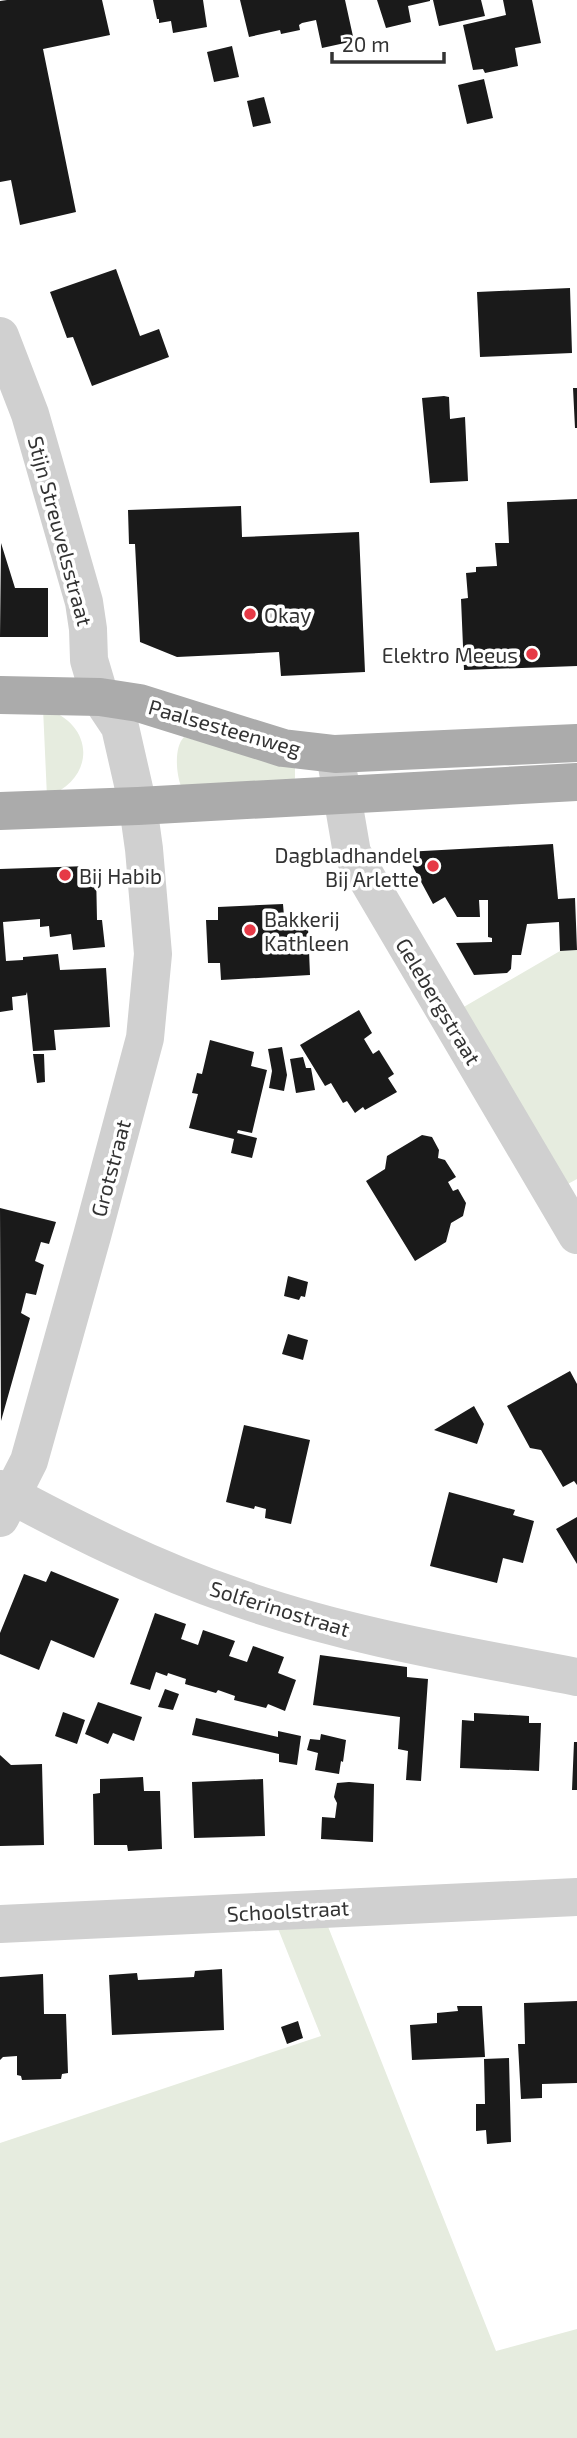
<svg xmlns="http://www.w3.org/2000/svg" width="577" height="2438" font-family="'Exo 2',sans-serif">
<rect width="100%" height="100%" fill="#fff"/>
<path fill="#e6ecdf" d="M43 708C95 723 97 778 47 797Z
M184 737 295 768V778L292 783 181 786C176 773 174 747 184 737Z
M577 950V1179L566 1185 462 1008 560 951Z
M327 1924 496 2351 577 2329V2438H0V2143L321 2036 277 1926Z"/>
<path fill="#1a1a1a" d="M7 0H102L110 35 43 49 76 212 20 225 11 180 0 182V1Z
M153 0H203L207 27 173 33 171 21 159 23V19H157Z
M240 0H345L354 41 322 48 316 20 302 23 299 25 300 30 281 34 280 30 249 37Z
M377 0H430V1L408 6 411 22 386 28Z
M433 0H481L485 16 439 26Z
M503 0H532L541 43 515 48 518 66 485 73 483 69 473 70 463 25 506 15Z
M232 46 239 77 214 82 207 52Z
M484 79 493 118 467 124 458 85Z
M264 97 271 123 253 127 247 101Z
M116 269 140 336 159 329 169 357 92 386 73 337 67 338 50 292Z
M570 288 572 353 480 357 477 292Z
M573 388H577V428H575Z
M444 396 449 397 450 419 465 417 468 481 430 483 422 398Z
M577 499V666L464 670 461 599 468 598 466 573 476 572V567L497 566 495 543H509L507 502Z
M241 506 242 537 359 532 365 672 281 676 279 652 177 657 140 642 135 544H129L128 510Z
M1 543 15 588H48V637H0Z
M553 844 558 899 575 898 577 950 560 951 559 922 527 924 521 955H512L511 969 507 973 474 975 456 943 492 942V938L488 937V900H479L480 917H457L445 897 433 904 405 852Z
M88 866 96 871 97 920H102L105 947 73 950 71 934 50 937 49 926 40 927V919L3 922 6 961 23 960V957L58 954 60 970 106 968 110 1027 54 1030 56 1050 33 1051 27 992 26 995 12 997 13 1010 0 1012V869Z
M283 904 285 928 308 927 310 975 221 980 220 963H208L206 920H218V907Z
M359 1010 372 1033 364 1039 373 1054 379 1050 394 1074 388 1078 397 1092 365 1110 363 1107 355 1113 347 1101 343 1103 331 1083 325 1086 300 1045Z
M210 1040 254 1052 251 1066 267 1070 252 1133 238 1130 237 1133 257 1138 252 1158 231 1153 234 1139 189 1128 198 1094 192 1093 197 1073 202 1074Z
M282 1047 287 1075 284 1091 269 1088 272 1071 268 1049Z
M33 1054H44L45 1082 37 1083Z
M303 1057 306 1068H311L315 1090 296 1093 290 1059Z
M422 1135 432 1137 439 1150 438 1158 445 1160 456 1177 448 1182 453 1191 458 1189 466 1203 463 1216 451 1223 446 1242 415 1261 366 1181 385 1169 387 1156Z
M0 1208 56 1222 49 1244 41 1242 35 1261 44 1265 36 1295 26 1293 21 1313 30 1318 1 1421Z
M288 1276 308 1282 305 1297 301 1296 299 1300 284 1296Z
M288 1334 308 1340 303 1360 282 1354Z
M570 1371 577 1384V1485L574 1481 563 1487 541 1450 530 1448 507 1406Z
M474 1406 484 1424 477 1444 434 1430Z
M244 1425 310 1440 291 1524 265 1518 266 1509 255 1506 254 1509 226 1502Z
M449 1492 515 1510 513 1515 534 1521 523 1563 503 1558 497 1583 430 1566Z
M577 1517V1564L556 1529Z
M51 1571 119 1599 94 1658 51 1640 39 1670 0 1654V1633L24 1574 46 1582Z
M155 1613 186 1624 181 1639 198 1645 203 1630 235 1641 229 1656 247 1662 253 1646 284 1657 278 1673 296 1680 285 1711 268 1704 266 1708 234 1700 235 1696 218 1690 216 1693 185 1684 186 1679 168 1673 167 1676 156 1672 150 1690 130 1684Z
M320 1655 407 1667V1677L428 1679 421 1781 406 1780 408 1751 398 1749 400 1717 313 1705Z
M165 1689 179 1694 173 1710 158 1707Z
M98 1702 142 1717 134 1741 113 1733 108 1744 85 1734Z
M63 1712 85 1720 77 1744 55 1736Z
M474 1713 529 1716V1723H541L539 1771 460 1768 462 1720 474 1721Z
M196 1718 278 1737V1731L301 1736 297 1765 279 1762V1754L192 1735Z
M321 1734 346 1740 343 1762 341 1761 339 1774 315 1770 318 1753 307 1750 310 1739 320 1740Z
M574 1742H577V1790H572Z
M0 1755 11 1765 42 1764 44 1845 0 1846Z
M143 1777 144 1791H160L162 1849 128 1851 127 1845H94L93 1794 100 1793V1779Z
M263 1779 265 1836 194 1838 192 1782Z
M349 1782 374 1784 373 1842 321 1839 322 1817 335 1818 337 1803 334 1797 337 1783Z
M222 1969 224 2030 112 2035 109 1975 137 1973 138 1980 194 1977 195 1971Z
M43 1974 44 2014H66L68 2073 62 2074 61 2079 22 2080 21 2076 17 2075V2056L3 2057 0 2060V1977Z
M577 2001V2083L542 2084V2098L521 2099 518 2044H525L524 2003Z
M457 2006H482L485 2057 412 2060 410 2025 437 2023V2013L458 2011Z
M298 2021 303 2038 287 2044 281 2027Z
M509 2058 511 2142 487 2144 486 2130 476 2131V2104H485L484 2059Z"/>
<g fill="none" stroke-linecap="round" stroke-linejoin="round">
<path stroke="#d0d0d0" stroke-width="38" d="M0 336 30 414 84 602 88 629 89 660 100 697 120 727 138 806 144 849 153 954 145 1038 92 1236 29 1461 0 1518
M335 754 352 853 577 1235
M0 1489C76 1530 154 1569 236 1597 346 1636 463 1655 577 1677
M0 1924 577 1897"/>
<path stroke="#ababab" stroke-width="38" d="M0 695 100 697 139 703 283 748 335 754 577 743
M0 811 138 806 577 782"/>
</g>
<g fill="#e63946" stroke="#fff" stroke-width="2.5">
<circle cx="250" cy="614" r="7"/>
<circle cx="532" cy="654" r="7"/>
<circle cx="433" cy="866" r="7"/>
<circle cx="65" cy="875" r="7"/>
<circle cx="250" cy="930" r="7"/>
</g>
<g text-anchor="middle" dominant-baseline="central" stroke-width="7" stroke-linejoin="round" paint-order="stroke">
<g font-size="21" fill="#333" stroke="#fff">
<text transform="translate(61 531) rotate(75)">Stijn Streuvelsstraat</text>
<text transform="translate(225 727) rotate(16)">Paalsesteenweg</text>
<text transform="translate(439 1001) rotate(59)">Gelebergstraat</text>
<text transform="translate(110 1168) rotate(-75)">Grotstraat</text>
<text transform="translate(280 1608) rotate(17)">Solferinostraat</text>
<text transform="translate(288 1910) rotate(-3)">Schoolstraat</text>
</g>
<g font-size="21" fill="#333" stroke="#fff" text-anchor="start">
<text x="264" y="614">Okay</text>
<text x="518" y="654" text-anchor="end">Elektro Meeus</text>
<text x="419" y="854" text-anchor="end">Dagbladhandel<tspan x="419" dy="24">Bij Arlette</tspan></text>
<text x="79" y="875">Bij Habib</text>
<text x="264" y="918">Bakkerij<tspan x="264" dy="24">Kathleen</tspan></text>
</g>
</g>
<path d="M332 52v10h112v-10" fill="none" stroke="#333333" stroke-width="3.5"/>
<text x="342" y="52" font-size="21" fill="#333333" stroke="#ffffff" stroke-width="5" paint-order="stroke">20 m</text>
</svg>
